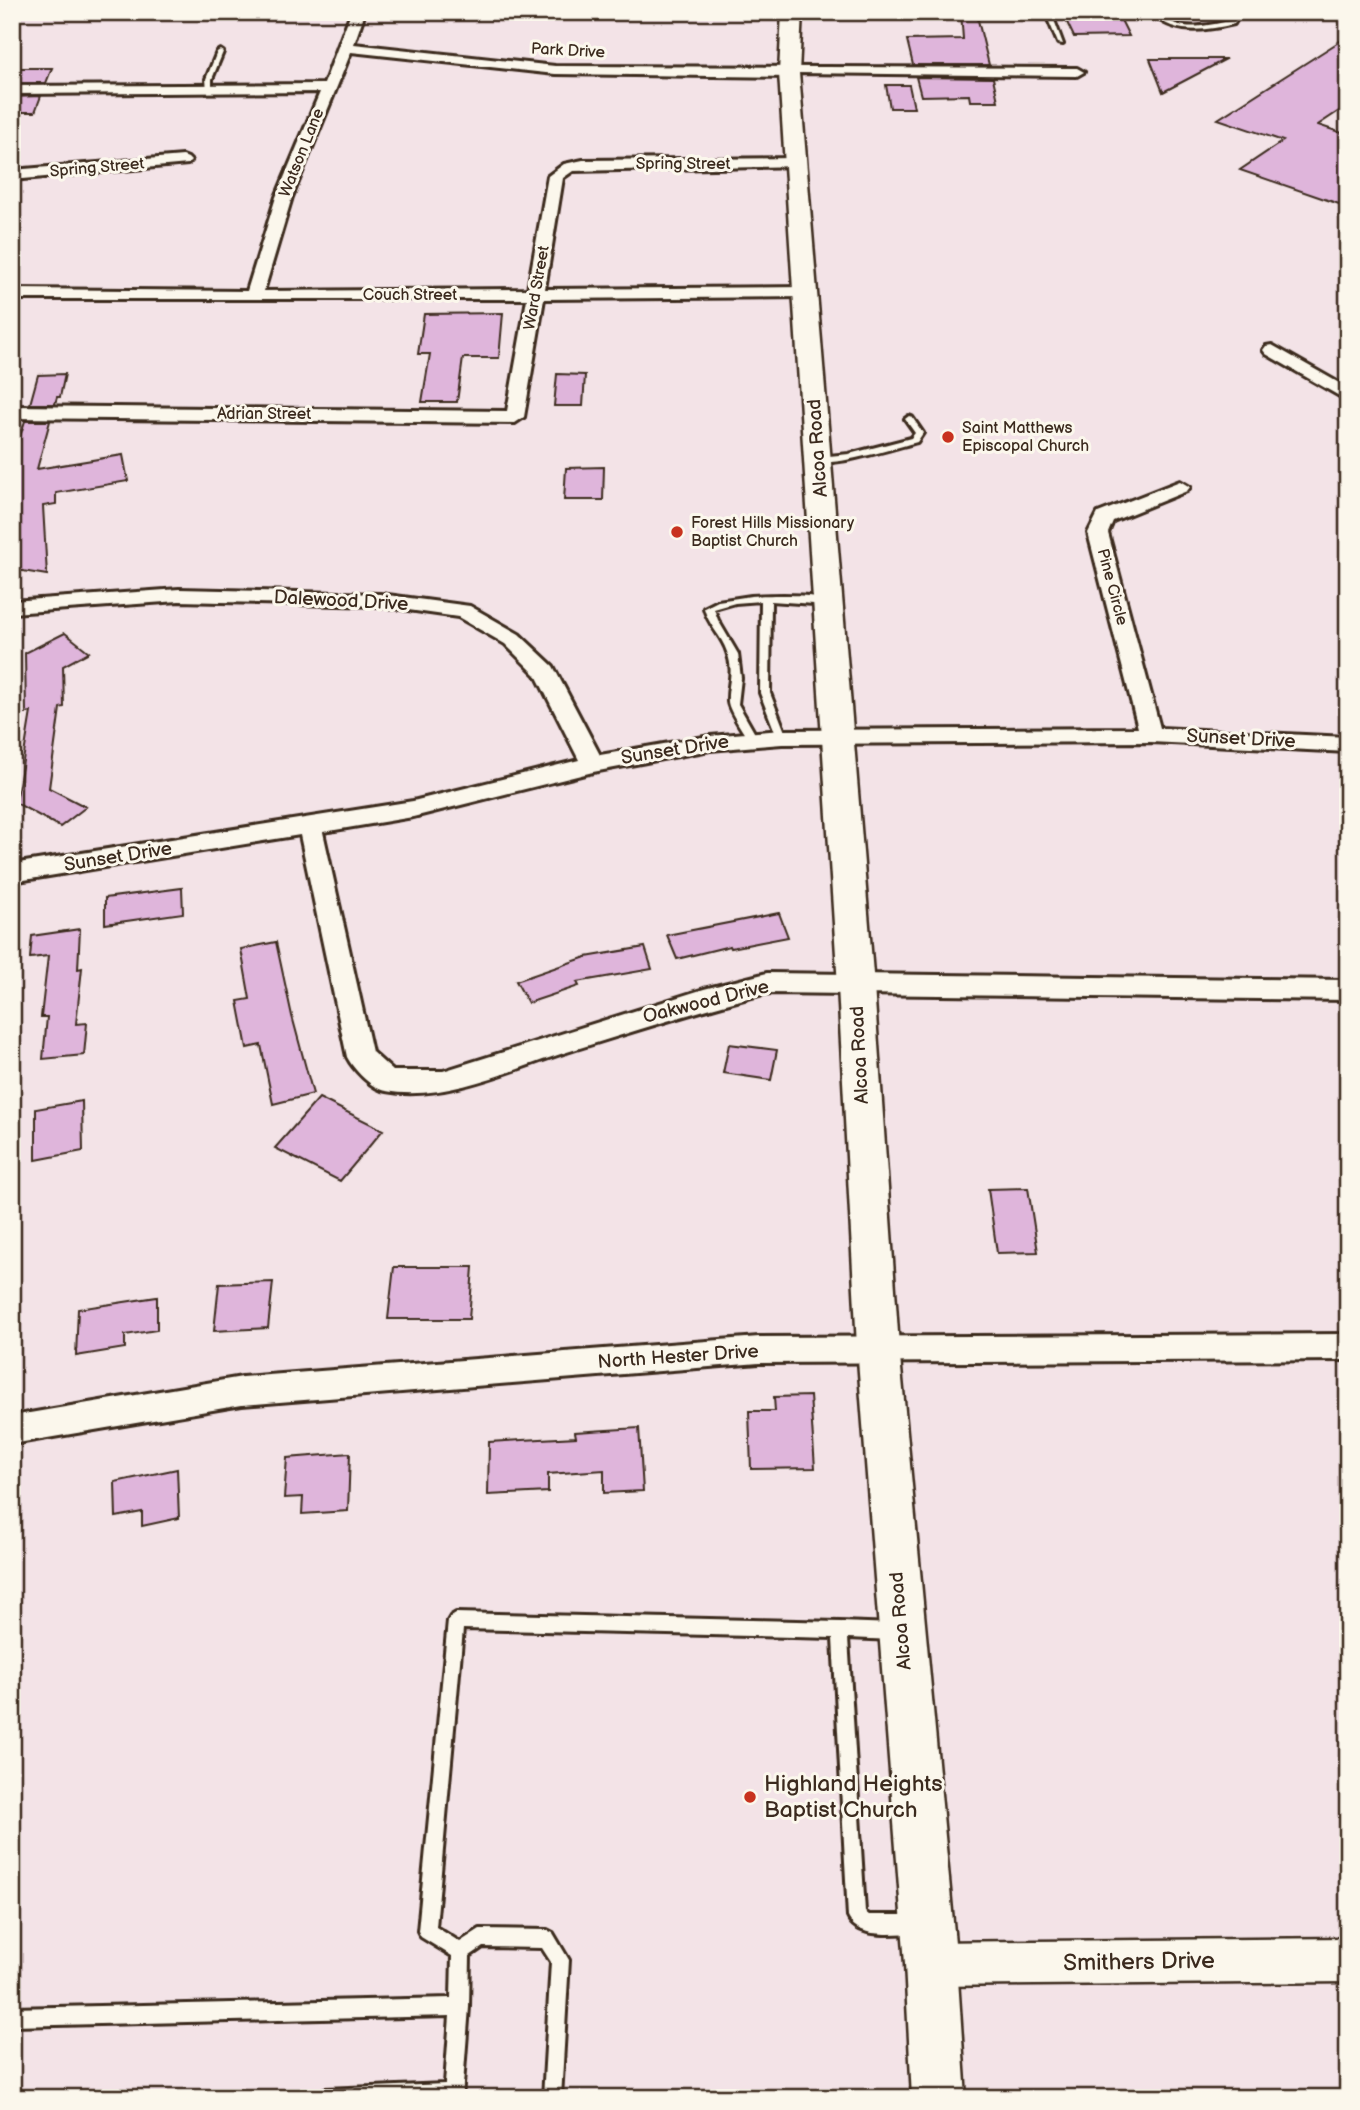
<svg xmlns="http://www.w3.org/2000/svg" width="1360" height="2110" font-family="'Balsamiq Sans',sans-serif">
<rect width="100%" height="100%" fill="#f3e3e7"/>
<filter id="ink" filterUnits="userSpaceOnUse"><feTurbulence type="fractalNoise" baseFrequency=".0143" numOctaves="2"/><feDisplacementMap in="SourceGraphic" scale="14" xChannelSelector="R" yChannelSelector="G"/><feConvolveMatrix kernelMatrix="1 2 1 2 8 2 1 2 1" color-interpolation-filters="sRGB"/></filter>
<g filter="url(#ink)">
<path fill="#dfb5db" stroke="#3b2a1e" stroke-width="2" d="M961 12H976L989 65H913L907 40 963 39Z
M1062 12H1117L1129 36 1074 37Z
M1348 36V105L1318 125 1348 135V207L1240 170 1283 141 1218 119Z
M1150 59H1226L1163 92Z
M12 68H52L46 83H12Z
M916 77 993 78 998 101H970L969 95 921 96Z
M886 85H909L914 108H890Z
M41 96 35 112H12V97Z
M503 313 499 358H463L457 402H422L430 354H418L424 314Z
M65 374 60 397H57L55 404H30L38 375Z
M557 374 585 375 583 406H554Z
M25 421H50L37 469 123 455 128 481 56 493V504L43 506 47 575 16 570 13 517 18 443Z
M604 467 603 500H564L566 468Z
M65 633 89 652 63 666 64 707 60 708 49 788 86 807 60 827 16 803 31 712 26 713 25 653Z
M182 888 183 913 105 924V898Z
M779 913 788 937 731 948 730 946 677 959 667 935Z
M80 929 78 969 82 968 76 1024 87 1023 84 1055 43 1059 47 1017H41L48 956 30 958 32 936Z
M276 942 292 1016 313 1094 273 1104 261 1045 247 1048 238 1001 250 999 241 949Z
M645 947 652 969 577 982 579 986 528 1003 516 981 586 957Z
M729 1044 777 1050 771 1080 723 1073Z
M319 1098 383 1130 340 1181 275 1148Z
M82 1101 83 1151 36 1160V1109Z
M1028 1188 1038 1252 997 1253 988 1189Z
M394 1267H473L469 1319H388Z
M273 1282 268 1328 214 1331 219 1284Z
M157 1297V1330L125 1335V1348L76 1356 78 1309Z
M810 1396 815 1468 751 1469 749 1411H775L774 1397Z
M639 1428 643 1491 604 1493V1470L548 1474V1492L488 1495 489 1442 576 1437 575 1432Z
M350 1453 348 1511 302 1514 303 1497 284 1498 287 1458Z
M177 1469 179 1518 142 1526V1512L116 1517 115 1482Z"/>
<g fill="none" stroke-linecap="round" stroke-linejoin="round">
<defs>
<path id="service" d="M1045 12H1051L1063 44 1058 43Z
M1150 12C1160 12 1166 21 1176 24 1193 30 1213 24 1230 21L1235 12H1241L1234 24C1204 31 1174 36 1150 12Z
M1267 12H1299L1296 14Z
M220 50 223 52 212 79V89L207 90 206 79 217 52Z
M909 416 912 417 923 433 917 442C897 447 830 469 815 460L819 457 849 454 911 438 915 433 905 419Z
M751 596C769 595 819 593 833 602L828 605 771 601 770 693 787 737 782 740 777 737 760 693 761 601 735 603 714 609 718 620 738 654 741 678 738 704 758 739 753 742 749 741C744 733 729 711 728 702 727 684 735 673 727 652 722 636 708 625 704 608L718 601Z
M456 1613 840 1622 894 1624 899 1627 902 1632 899 1637 894 1640 848 1638 865 1912 869 1915H917L923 1918 926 1924 923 1930 917 1933C896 1933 858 1940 848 1917L833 1638 463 1629 436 1927 460 1942 480 1929 547 1930 553 1933 569 1960 561 2098H543L551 1962 542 1948 483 1947 470 1956 469 2007 462 2098H316L319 2092 325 2089 445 2084 450 2016 12 2026V2008L451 1998 452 1956 421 1937 418 1931 448 1621 451 1616Z"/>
<path id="minor" d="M351 12H365L354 44 555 66 1077 68 1084 72 1077 76 796 73 789 77 555 74 351 52 292 197 264 291 528 289 548 176 564 164 583 160 797 158 802 160 805 163 802 166 573 171 563 178 545 289 807 287 815 292 807 297 544 299 524 417 515 423 12 418V406L507 411 527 299H12V289L247 291 276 197 320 92 12 94V86L324 84Z
M183 156 188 158 191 161 188 164 12 180V170Z
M1272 345 1348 388V401L1266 354 1263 350 1266 346Z
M1180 481 1190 487 1187 491 1113 521 1108 533 1160 728 1348 737V752L1151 742 782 744 710 750 593 772 413 817 323 832 372 1052 393 1071H443L704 989 767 973 1348 980V1000L767 993C700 1010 634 1031 567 1052 513 1069 444 1102 386 1091 372 1089 353 1069 347 1057L300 835 12 882V864L413 801 579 760 536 675 505 644 458 617 380 606 179 601 12 613V601L179 589 380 594 470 606 519 634 553 666 600 755 710 736 782 730 1138 728 1088 533 1098 513Z
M1348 1334V1360L759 1363 242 1405 12 1444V1416L242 1377 759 1337Z"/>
<path id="tertiary" d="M1348 1938V1982L931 1986 915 1980 909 1964 915 1948 931 1942Z"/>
<path id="secondary" d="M782 12H802L799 73 874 986 899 1347 957 1964 966 2098H912L905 1964 857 1347 838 986 779 73Z"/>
</defs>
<use href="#service" stroke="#3b2a1e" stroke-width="6"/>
<use href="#minor" stroke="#3b2a1e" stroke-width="6"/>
<use href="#tertiary" stroke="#3b2a1e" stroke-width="5"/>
<use href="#secondary" stroke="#3b2a1e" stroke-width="5"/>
<use href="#service" fill="#fbf7ec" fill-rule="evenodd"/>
<use href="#minor" fill="#fbf7ec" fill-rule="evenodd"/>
<use href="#tertiary" fill="#fbf7ec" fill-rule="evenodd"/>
<use href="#secondary" fill="#fbf7ec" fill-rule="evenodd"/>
</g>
</g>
<g fill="#c8321e" stroke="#fbf7ec" stroke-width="2.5">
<circle cx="948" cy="437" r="7"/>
<circle cx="677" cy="532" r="7"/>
<circle cx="750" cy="1797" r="7"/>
</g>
<g text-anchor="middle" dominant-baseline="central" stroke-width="6" stroke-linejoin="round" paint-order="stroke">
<g font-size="16" fill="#3b2a1e" stroke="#fbf7ec">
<text transform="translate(568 51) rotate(3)">Park Drive</text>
<text transform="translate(302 153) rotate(-68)">Watson Lane</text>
<text x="683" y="164">Spring Street</text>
<text transform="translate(97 168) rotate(-5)">Spring Street</text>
<text transform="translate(537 288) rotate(-80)">Ward Street</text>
<text x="410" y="295">Couch Street</text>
<text x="264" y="414">Adrian Street</text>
<text transform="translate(1112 587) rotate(75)">Pine Circle</text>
</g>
<g font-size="16" fill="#3b2a1e" stroke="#fbf7ec" text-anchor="start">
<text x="962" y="428">Saint Matthews<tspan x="962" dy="18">Episcopal Church</tspan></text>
<text x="691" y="523">Forest Hills Missionary<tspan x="691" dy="18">Baptist Church</tspan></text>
</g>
<g font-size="19" fill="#3b2a1e" stroke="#fbf7ec">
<text transform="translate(818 448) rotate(-94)">Alcoa Road</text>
<text transform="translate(341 601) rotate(3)">Dalewood Drive</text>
<text transform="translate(1241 739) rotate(3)">Sunset Drive</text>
<text transform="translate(675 750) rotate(-9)">Sunset Drive</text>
<text transform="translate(118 857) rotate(-9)">Sunset Drive</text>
<text transform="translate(706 1002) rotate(-14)">Oakwood Drive</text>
<text transform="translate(860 1055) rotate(-93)">Alcoa Road</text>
<text transform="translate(678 1357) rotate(-4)">North Hester Drive</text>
<text transform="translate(901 1621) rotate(-95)">Alcoa Road</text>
</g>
<g font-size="23" fill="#3b2a1e" stroke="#fbf7ec" text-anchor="start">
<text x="764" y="1784">Highland Heights<tspan x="764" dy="26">Baptist Church</tspan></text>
</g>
<g font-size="23" fill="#3b2a1e" stroke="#fbf7ec">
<text transform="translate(1139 1962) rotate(-1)">Smithers Drive</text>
</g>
</g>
<rect width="1360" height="2110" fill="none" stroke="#fbf7ec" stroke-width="42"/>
<rect x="21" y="21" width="1318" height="2068" fill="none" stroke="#3b2a1e" stroke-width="2.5" filter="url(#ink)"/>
</svg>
